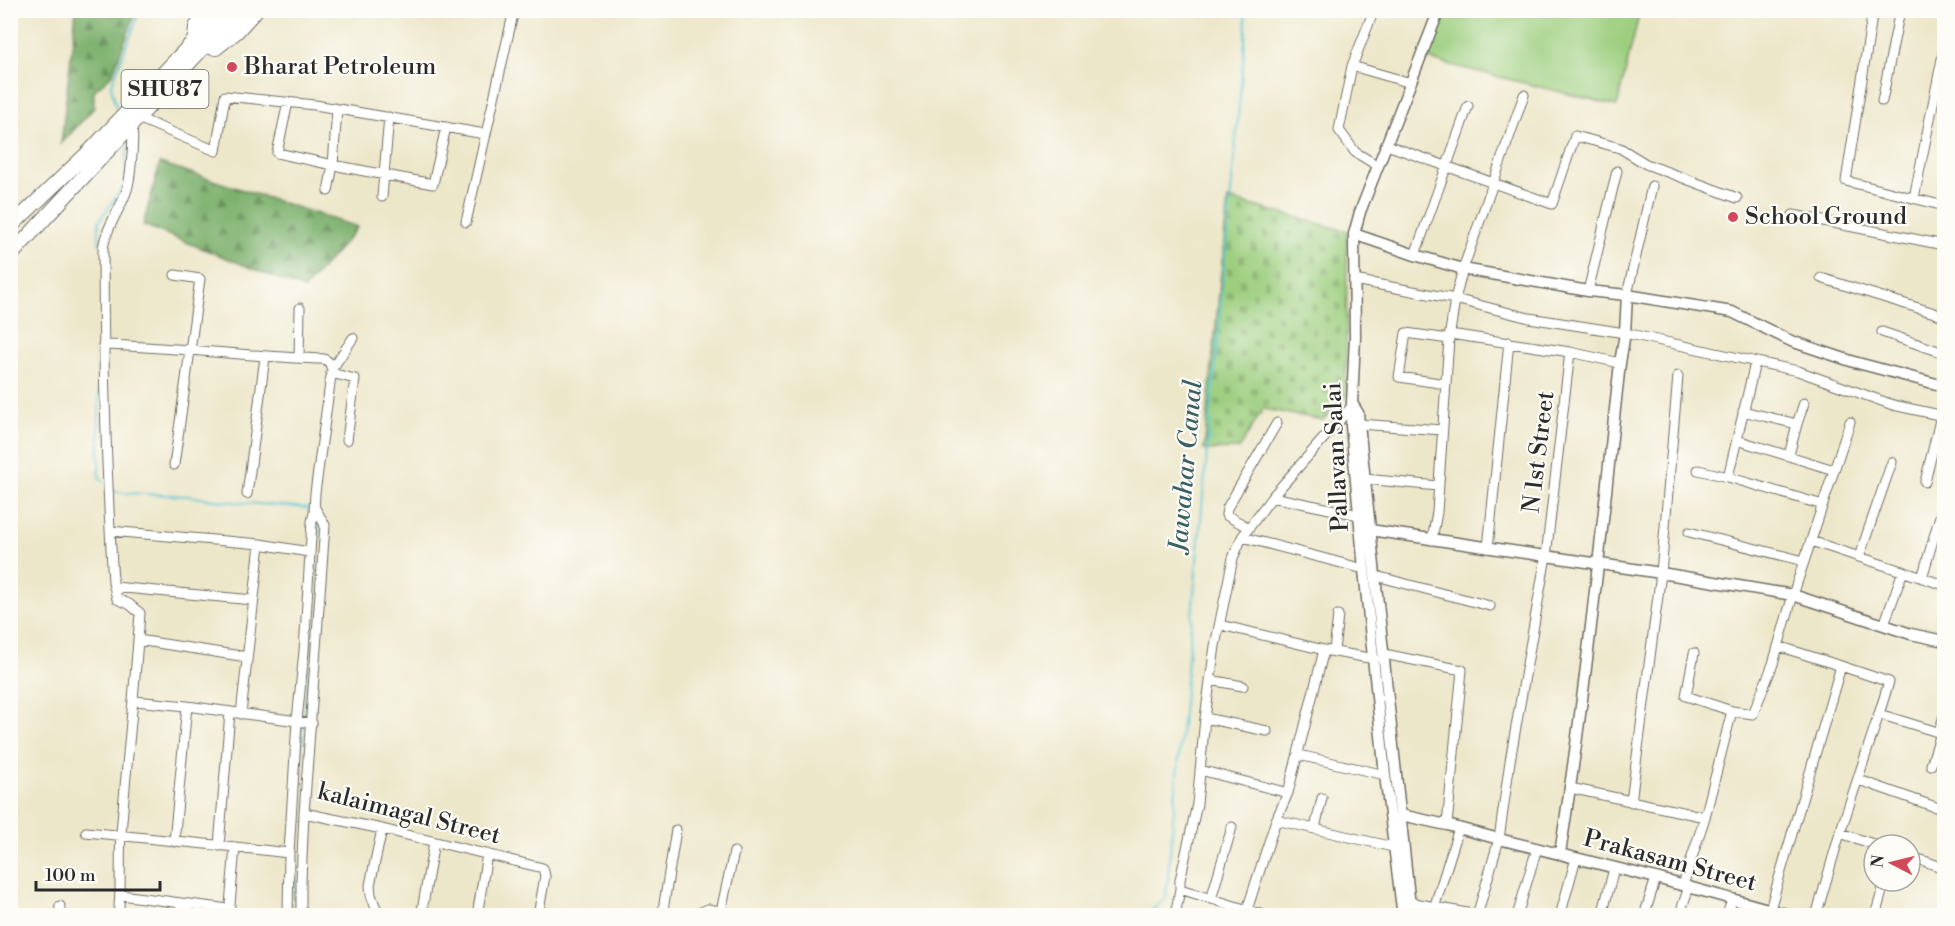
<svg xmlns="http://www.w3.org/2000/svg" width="1955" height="926" font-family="'Libre Bodoni',serif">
<defs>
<pattern id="forest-firs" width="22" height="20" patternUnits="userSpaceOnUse" patternTransform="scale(1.5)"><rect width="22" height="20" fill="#7db16d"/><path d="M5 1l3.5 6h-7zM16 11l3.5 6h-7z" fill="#67905a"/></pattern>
<pattern id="cemetery-stones" width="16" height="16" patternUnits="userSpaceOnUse" patternTransform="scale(1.5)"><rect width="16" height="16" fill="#9cce7e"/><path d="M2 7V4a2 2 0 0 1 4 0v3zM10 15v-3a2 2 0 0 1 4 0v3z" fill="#87b16d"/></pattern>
</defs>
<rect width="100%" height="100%" fill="#fdfcf7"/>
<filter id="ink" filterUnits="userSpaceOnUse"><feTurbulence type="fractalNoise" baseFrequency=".0167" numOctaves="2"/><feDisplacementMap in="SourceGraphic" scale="12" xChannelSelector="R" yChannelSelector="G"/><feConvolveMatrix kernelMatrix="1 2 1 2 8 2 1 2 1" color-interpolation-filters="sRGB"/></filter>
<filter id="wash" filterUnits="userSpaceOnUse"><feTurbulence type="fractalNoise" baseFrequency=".008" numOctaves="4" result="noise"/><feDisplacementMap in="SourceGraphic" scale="24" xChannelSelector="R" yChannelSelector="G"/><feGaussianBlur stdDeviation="1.35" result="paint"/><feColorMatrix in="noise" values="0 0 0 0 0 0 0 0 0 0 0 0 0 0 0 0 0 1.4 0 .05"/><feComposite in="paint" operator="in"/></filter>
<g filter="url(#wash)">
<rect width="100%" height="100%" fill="#ede7ca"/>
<path fill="url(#forest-firs)" stroke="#546e4c" stroke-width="1.5" d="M76 11H136L112 75 94 91V108L61 144Z
M160 163 358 227 304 289 143 225Z"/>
<path fill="url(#cemetery-stones)" stroke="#647c54" stroke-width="1.5" d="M1228 199 1347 231 1346 397 1323 420 1263 409 1239 449 1204 450Z"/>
<path fill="#9cce7e" stroke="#647c54" stroke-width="1.5" d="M1446 10 1640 11 1617 106 1427 59Z"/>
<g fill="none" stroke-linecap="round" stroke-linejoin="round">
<path stroke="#57c3d2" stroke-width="2" d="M116 107 111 86 140 10
M126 169 127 145
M99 244V221L124 186
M99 352V477L105 482
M111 488 113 491 124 493 188 496 221 501 308 508 310 512
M304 719 319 526 315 520
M295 916 296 820 303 725
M1146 916 1166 897 1246 30 1245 10"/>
</g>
</g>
<g filter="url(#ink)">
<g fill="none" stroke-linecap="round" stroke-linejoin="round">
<defs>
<path id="minor" d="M1374 10 1352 66 1339 130 1355 152 1378 166
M1873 10 1846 181 1944 206
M1352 66 1411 83
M1882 101 1900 10
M288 102 277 153 333 165 433 184 446 127
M138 118 216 151 225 96 315 105 485 134
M1387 145 1552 204 1575 136 1620 148 1646 164 1737 198
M328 191 333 165 337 109
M382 197 389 117
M1914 198 1944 49
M1793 215 1944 245
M466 222 514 10
M1415 255 1468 106
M1821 278 1944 316
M1354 280 1455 299 1529 318 1625 333 1798 371 1893 405 1944 416
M1588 291 1617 171
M1627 295 1652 186
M1882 332 1944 353
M1450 334 1570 352 1620 363
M103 345C177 347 250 357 324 359L329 362 332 369
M299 358 300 308
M331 373 355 379 347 440
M1446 384 1399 377 1406 333 1449 339
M1743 411 1797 424 1789 455
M1359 424 1442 430
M1797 424 1804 403
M1737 440 1834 470
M174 465 200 279 175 275
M1698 470 1728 477 1823 505
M1728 477 1755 363
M1365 479 1438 486
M1925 482 1941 416
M247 494 265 357
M1272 497 1359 515
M1249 528 1226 515 1227 508 1277 423
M110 531 260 544 309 552
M1689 532 1804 561
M1242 537 1364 569
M1432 540 1437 512 1449 339 1455 299 1463 269 1524 95
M1811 541 1944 585
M1488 548 1509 342
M1859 557 1892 462
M1376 576 1490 606
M1922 578 1940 516
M114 587 253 600
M1221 625 1324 650 1375 659
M1884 625 1903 571
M138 640 247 657
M1778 646 1841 666
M1334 651 1338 615
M1694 653 1686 696 1732 711
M1384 654 1462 670 1447 825
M1210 680 1243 686
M135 701 187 706 312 723
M241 714 260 544
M1205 718 1267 731
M1939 732 1944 716
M1299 755 1385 775
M1931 765 1941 733
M1200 770 1288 793
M1859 780 1944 810
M1570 788 1705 817
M1631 802 1661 573 1678 376
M304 813 382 829 543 868 545 876 538 916
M1276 820 1393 847
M1315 828 1322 798
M86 832 235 847
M1840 833 1876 845
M174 842 187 706
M219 846 230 712
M1910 856 1944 868
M1683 885 1705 817 1732 711 1753 714 1773 664 1793 595 1850 422
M1180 889 1267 916
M121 895 181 903 180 916
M1211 899 1232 827
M1409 902 1477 915
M181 903 229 909
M1435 905 1459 828
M1247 910 1276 820 1288 793 1324 650
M721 911 734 852
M59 916 60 906
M118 916C122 888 119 861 121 833 127 760 135 687 140 613L129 604 117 599 113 582C106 471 103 359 103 248 106 228 118 213 125 195 131 183 134 139 132 125
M229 916 235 847 289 853
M288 916 289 853 297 721 304 651 312 521 314 513 315 493 332 369 353 338
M304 916 301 908V880L304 813 325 525 315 508
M379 916 371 895 370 885 382 829
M421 916 434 842
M477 916 487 854
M662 916 676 830
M700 916 701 912 708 909 745 916
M1175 916 1180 889V880L1197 804 1205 718 1215 646 1233 558 1242 537 1272 497 1353 405
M1477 916 1499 839 1510 761 1546 556 1570 352
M1517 916 1537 848
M1560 916 1576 858
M1602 916 1614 868
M1644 916 1656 878
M1679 916 1689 887
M1726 916 1733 899
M1768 916 1841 666 1889 682 1879 714
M1816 916 1840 833 1879 714 1944 734
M1875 916 1885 881"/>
<path id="tertiary" d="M1354 234 1415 255 1463 269 1588 291 1627 295 1732 312 1791 341 1854 362 1944 386
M1353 405 1358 413 1359 424 1411 916
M1370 530 1661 573 1793 595 1911 634 1944 641
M1401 815 1447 825 1499 839 1656 878 1793 916
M1560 853C1586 691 1602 527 1620 363L1625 333 1627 295
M1403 916 1385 775 1364 569 1351 426 1355 337 1354 234 1360 212 1439 10"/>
<path id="primary" d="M195 37 196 27 208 10
M205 46 216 48 236 32 256 10
M10 227 91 150 223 10
M10 256 238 10"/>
</defs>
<use href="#minor" stroke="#6f6d63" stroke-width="11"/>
<use href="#tertiary" stroke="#6f6d63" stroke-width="13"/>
<use href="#primary" stroke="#6f6d63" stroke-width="16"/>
<use href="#minor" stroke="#fff" stroke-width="9"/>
<use href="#tertiary" stroke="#fff" stroke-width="10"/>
<use href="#primary" stroke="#fff" stroke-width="14"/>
</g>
</g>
<g fill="#d1495b" stroke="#fdfcf7" stroke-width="2">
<circle cx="232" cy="67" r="6"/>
<circle cx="1733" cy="217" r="6"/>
</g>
<g text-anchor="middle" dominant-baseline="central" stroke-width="4.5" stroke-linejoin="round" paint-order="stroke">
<rect fill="#fdfcf7" stroke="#6a6a68" stroke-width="1.5" x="121.5" y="70" width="87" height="38" rx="4.5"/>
<g font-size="22" font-weight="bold" fill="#2b2b2b">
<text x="165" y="89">SHU87</text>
</g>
<g font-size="24" fill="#2b2b2b" stroke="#fdfcf7" text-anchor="start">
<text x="244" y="67">Bharat Petroleum</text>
<text x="1745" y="217">School Ground</text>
</g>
<g font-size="24" fill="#2b2b2b" stroke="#fdfcf7">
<text transform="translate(1539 452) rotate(-83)">N 1st Street</text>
<text transform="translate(1337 457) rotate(-93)">Pallavan Salai</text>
<text transform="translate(409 814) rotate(14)">kalaimagal Street</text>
<text transform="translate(1670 861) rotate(15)">Prakasam Street</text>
</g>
<g font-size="26" font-style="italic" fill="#3a6065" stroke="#fdfcf7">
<text transform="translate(1186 466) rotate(-85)">Jawahar Canal</text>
</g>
</g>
<rect width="1955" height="926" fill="none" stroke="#fdfcf7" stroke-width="36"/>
<g transform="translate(1892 863) rotate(277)"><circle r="28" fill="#fdfcf7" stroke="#a9a8a5" stroke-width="1.5"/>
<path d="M0-4.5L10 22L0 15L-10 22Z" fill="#d1495b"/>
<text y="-9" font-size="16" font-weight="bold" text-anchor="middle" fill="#2b2b2b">N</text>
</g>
<path d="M36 881v9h124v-9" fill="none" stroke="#2b2b2b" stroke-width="3"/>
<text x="45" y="881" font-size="18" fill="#2b2b2b" stroke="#fdfcf7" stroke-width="4.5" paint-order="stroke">100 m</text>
</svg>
